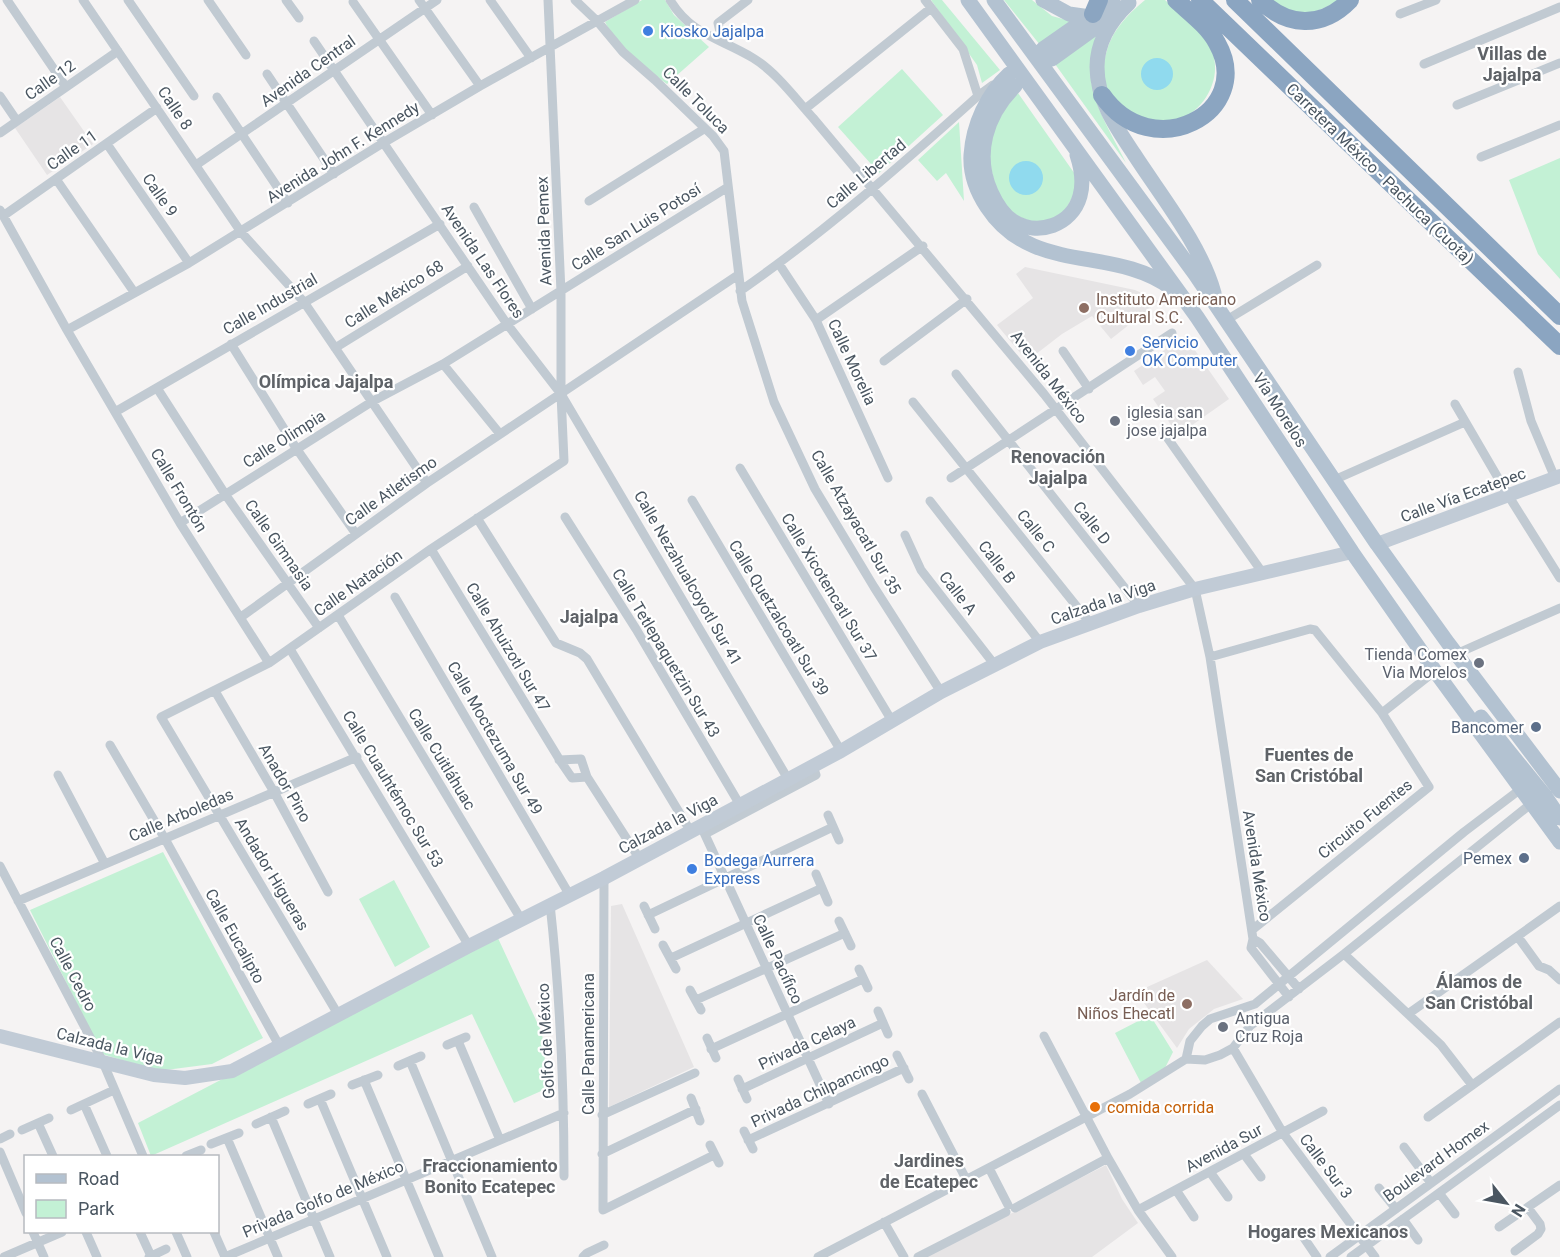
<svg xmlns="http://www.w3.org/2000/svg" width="1560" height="1257" font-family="Roboto,sans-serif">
<rect width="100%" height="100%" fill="#f5f3f3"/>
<path fill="#e6e4e5" d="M60 97 93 144 47 175 15 128Z
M1025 267 1135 290 1159 301 1111 339 1092 316 1062 334 1027 361 997 325 1033 298 1016 274Z
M1185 336 1229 399 1178 435 1153 399 1165 391 1155 377 1143 385 1134 371Z
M622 904 694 1067 609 1107 611 906Z
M1207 960 1243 999 1214 1009 1189 1029 1177 1048 1136 992Z
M1106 1165 1122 1199 1138 1223 1092 1257H926Z"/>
<path fill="#c3f1d5" d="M642 0H665L674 15 709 47 667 84C643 66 619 49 605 22Z
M931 0H942L1000 70 982 83 977 65Z
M1004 0H1032L1052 16 1074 22 1040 45Z
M1145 0H1165C1180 14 1200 28 1210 47 1225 75 1205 113 1174 121 1167 122 1158 120 1151 120 1147 119 1141 120 1137 119 1130 116 1110 93 1104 86 1101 46 1115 25 1145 0Z
M1271 0H1339C1312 16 1298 18 1271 0Z
M1100 29C1095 42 1089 56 1090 70 1091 103 1112 134 1126 163L1055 64Z
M902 69 943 115 879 173 838 127Z
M1018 93 1077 177C1077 190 1073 196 1067 207 1051 232 1020 223 1004 204 995 193 987 156 990 142 995 123 1005 107 1018 93Z
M959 122 964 201 946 173 937 181 918 160Z
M1560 158V279L1538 254 1509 180Z
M163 852 263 1038 212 1064 158 1071 102 1054 30 910Z
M394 880 430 947 395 967 359 899Z
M497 936 542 1033 548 1088 514 1103 472 1014 151 1156 138 1123Z
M1150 1015 1173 1052 1163 1072 1141 1083 1115 1033Z"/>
<path fill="#90daee" d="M1141 74a16 16 0 1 1 32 0a16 16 0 1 1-32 0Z
M1009 178a17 17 0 1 1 34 0a17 17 0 1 1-34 0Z"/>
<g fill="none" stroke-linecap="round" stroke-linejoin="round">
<path stroke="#c1cad2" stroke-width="9" d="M7 0 66 87
M83 0 241 232 304 302 427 483
M128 0 194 96
M208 0 246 55
M286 0 299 18
M419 0 480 86
M490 0 531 58
M575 0 598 22 623 52 655 80 713 136 724 151 742 301 774 402 815 489 874 587 941 692
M670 0C691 35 720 38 753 58 776 72 795 98 813 118L1044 394 1195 589 1210 657 1253 939 1251 948 1289 997
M925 0 963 49 978 96
M353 2 432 115
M1400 14 1436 0
M314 41 507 324 561 394 788 779
M722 41 718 23 748 0
M1424 64 1560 7
M267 74 334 174
M0 96 17 121
M217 97 288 203
M1457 105 1560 63
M805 109 931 8
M0 133 118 51
M107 144 189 263
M1481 157 1560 125
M196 165 437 0
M56 179 134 292
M589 201 704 129
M474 207 532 309
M0 210 67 330 180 523 269 663
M3 216 157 108
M779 264 816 320 888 478
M740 291C825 232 901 165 978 96L993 85
M816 320 923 246
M1225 321 1317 265
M67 330 189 263 383 143 480 86 635 0
M231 344 296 448 356 534
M335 348 468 266
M1063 351 1089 389
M884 361 967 299
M443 364 500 434
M1518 372 1531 421 1555 478
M956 374 1139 606
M157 388 225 494 319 628
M913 402 1090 623
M1455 404 1508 495 1560 578
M115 412 440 224
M1164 433 1262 572
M740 468 892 721
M951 478 1172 333
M1334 480 1465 422
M692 500 841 751
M930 501 1040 642
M565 517 636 629 740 805
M477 518 556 643 580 653 587 659 691 832
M180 523 373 401 443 364 728 187
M905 535 921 570 994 664
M431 549 561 762 572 778 587 777
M395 597 569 894
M338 615 521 919
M241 617 427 483 738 275
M290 649 469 946
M1456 654 1560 608
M1210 657 1310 629 1315 630 1382 713 1429 787 1252 930
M215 691 274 792 328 892
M1382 713 1435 671
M110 745 165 839 280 1047
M559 760 581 759 587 777 639 858
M58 775 105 864
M828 815 839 840
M701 826 829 1104
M705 834 816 775 813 766
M0 866 102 1060 143 1156
M816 874 828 902
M604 878 603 1210 714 1155
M18 901 357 757
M550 904C560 995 564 1085 564 1176
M644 906 655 929
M648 915 833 827
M839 921 851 946
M1518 937 1539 966 1549 970 1560 980
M1253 939 1260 943 1299 989
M663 945 676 969
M1344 954 1441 1045 1472 1085
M671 958 822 888
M859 969 868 988
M690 990 701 1010
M696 1000 845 933
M878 1011 888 1034
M1408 1014 1560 906
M339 1016 161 717 269 663 431 549 564 461 561 394V292L548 0
M1044 1036 1108 1158 1138 1210 1172 1257
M707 1038 716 1058
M458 1041 500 1140
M447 1045 466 1037
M1233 1048 1283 1133 1375 1257
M711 1049 863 979
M897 1055 909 1079
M1186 1059 1190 1041 1202 1026 1210 1019 1255 1004 1464 832 1522 788
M1186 1059 1205 1060 1220 1055 1233 1048 1250 1026 1344 954 1532 803
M410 1061 492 1257
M398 1066 421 1056
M738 1079 747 1099
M364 1080 439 1257
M352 1085 378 1075
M742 1089 883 1023
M922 1094 966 1179
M691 1098 700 1121
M320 1099 387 1257
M84 1104 107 1156
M308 1104 331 1094
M71 1110 114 1090
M602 1115 695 1073
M271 1117 330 1257
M1428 1117 1560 1022
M38 1123 53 1156
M256 1124 285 1111
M22 1130 49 1118
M744 1131 753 1149
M227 1138 278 1257
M0 1139 10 1134
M748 1140 904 1068
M211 1144 239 1133
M710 1145 719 1163
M1404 1147 1431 1183
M0 1152 26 1213
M602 1154 696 1109
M1244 1154 1261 1177
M186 1156 201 1150
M989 1168 1008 1205
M1210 1172 1228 1197
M1379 1188 1396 1209
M1176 1190 1194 1217
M1439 1193 1455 1214
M1015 1208 1108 1158
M1138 1210 1323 1111
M1403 1219 1418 1240
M884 1222 904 1257
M1499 1227 1560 1185
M33 1232 44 1257
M86 1232 97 1257
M140 1232 151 1256
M176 1232 187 1257
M214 1232 225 1257
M1304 1238 1317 1257
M1515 1251 1538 1234 1541 1229 1540 1224 1528 1208
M4 1257 62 1232
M149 1257 166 1249
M225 1257 564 1113
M583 1257 587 1253 604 1245
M818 1257 1130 1094 1186 1059
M918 1257 1006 1212
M1330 1257 1560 1089
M1351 1257 1560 1105"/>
<path stroke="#c1cbd6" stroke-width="14" d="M1377 544 1560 476
M0 1036 154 1075 185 1078 232 1071 469 946 604 878 841 751 941 692 1040 642 1139 606 1195 589 1352 552"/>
<path stroke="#b3c2d1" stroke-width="15" d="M968 0 1197 317 1352 552 1435 671 1560 842
M994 0 1195 274 1377 544 1448 643 1560 791
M1043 0 1069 14 1090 17
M1129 3C1111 20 1097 41 1097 67 1097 100 1116 127 1134 154 1161 196 1201 245 1214 293
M1043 49 1113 0
M1052 59 1113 15
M1009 74C987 94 973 125 971 155 970 173 977 192 987 207 1032 276 1114 245 1171 288
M1015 86C986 115 974 154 991 192 996 203 1002 214 1013 221 1038 237 1072 225 1080 196 1084 182 1081 167 1077 155
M1481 717 1545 796 1560 818"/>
<path stroke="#8ba5c1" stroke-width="18" d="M1200 0 1560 346
M1235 0 1560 316
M1260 0C1287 27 1322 29 1350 0
M1093 14 1099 0
M1102 95C1152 167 1256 112 1217 43 1208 26 1190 13 1176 0"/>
</g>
<g fill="#3f7fe0" stroke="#fff" stroke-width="2">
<circle cx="648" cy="31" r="6"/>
<circle cx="1130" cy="351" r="6"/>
<circle cx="692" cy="869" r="6"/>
</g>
<g fill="#8d6e63" stroke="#fff" stroke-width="2">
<circle cx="1084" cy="308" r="6"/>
<circle cx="1187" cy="1004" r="6"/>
</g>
<g fill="#6b7280" stroke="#fff" stroke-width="2">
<circle cx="1115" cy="421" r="6"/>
<circle cx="1479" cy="663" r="6"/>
<circle cx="1223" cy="1027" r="6"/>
</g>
<g fill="#5c6f8a" stroke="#fff" stroke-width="2">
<circle cx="1536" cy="727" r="6"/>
<circle cx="1524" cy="858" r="6"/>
</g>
<circle fill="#e8710a" stroke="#fff" stroke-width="2" cx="1095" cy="1107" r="6"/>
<g text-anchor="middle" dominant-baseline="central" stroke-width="4.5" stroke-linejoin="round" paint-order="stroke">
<g font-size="16" fill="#366cbe" stroke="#fff" text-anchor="start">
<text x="660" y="31">Kiosko Jajalpa</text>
<text x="1142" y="342">Servicio<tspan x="1142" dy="18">OK Computer</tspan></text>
<text x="704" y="860">Bodega Aurrera<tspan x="704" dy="18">Express</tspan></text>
</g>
<g font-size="16" fill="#4a5661" stroke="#fff">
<text transform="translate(308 71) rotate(-35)">Avenida Central</text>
<text transform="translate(50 80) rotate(-35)">Calle 12</text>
<text transform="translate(696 100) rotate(45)">Calle Toluca</text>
<text transform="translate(175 108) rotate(56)">Calle 8</text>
<text transform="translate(72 150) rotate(-35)">Calle 11</text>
<text transform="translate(343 152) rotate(-32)">Avenida John F. Kennedy</text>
<text transform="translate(866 174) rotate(-40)">Calle Libertad</text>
<text transform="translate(1380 174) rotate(44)">Carretera México - Pachuca (Cuota)</text>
<text transform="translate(160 195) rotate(55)">Calle 9</text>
<text transform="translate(636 227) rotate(-32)">Calle San Luis Potosí</text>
<text transform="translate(544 231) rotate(-92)">Avenida Pemex</text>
<text transform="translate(483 261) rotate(56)">Avenida Las Flores</text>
<text transform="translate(394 294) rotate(-32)">Calle México 68</text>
<text transform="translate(270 304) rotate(-30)">Calle Industrial</text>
<text transform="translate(852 362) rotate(65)">Calle Morelia</text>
<text transform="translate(1049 377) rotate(52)">Avenida México</text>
<text transform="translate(1280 410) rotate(57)">Vía Morelos</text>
<text transform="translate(284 439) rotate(-32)">Calle Olimpia</text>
<text transform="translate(179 490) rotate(59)">Calle Frontón</text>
<text transform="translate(391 491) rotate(-35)">Calle Atletismo</text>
<text transform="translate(1463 495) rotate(-20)">Calle Vía Ecatepec</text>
<text transform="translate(856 522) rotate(60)">Calle Atzayacatl Sur 35</text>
<text transform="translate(1092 523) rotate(52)">Calle D</text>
<text transform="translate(1036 531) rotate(51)">Calle C</text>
<text transform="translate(279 545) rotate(55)">Calle Gimnasia</text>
<text transform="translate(997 562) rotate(52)">Calle B</text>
<text transform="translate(688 578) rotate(60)">Calle Nezahualcoyotl Sur 41</text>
<text transform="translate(358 583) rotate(-35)">Calle Natación</text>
<text transform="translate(829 587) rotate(59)">Calle Xicotencatl Sur 37</text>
<text transform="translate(958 593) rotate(52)">Calle A</text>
<text transform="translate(1103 602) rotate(-19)">Calzada la Viga</text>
<text transform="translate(779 618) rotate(59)">Calle Quetzalcoatl Sur 39</text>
<text transform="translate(508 647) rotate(59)">Calle Ahuizotl Sur 47</text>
<text transform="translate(666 653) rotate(59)">Calle Tetlepaquetzin Sur 43</text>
<text transform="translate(495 738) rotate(60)">Calle Moctezuma Sur 49</text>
<text transform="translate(442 759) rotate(59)">Calle Cuitláhuac</text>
<text transform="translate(285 783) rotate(60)">Anador Pino</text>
<text transform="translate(393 789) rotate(59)">Calle Cuauhtémoc Sur 53</text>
<text transform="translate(181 815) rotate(-23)">Calle Arboledas</text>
<text transform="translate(1365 819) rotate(-39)">Circuito Fuentes</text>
<text transform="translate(668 824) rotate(-28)">Calzada la Viga</text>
<text transform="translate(1257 866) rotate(81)">Avenida México</text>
<text transform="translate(272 874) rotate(59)">Andador Higueras</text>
<text transform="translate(235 936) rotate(61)">Calle Eucalipto</text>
<text transform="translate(778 959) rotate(65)">Calle Pacífico</text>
<text transform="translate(73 974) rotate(62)">Calle Cedro</text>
<text transform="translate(546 1041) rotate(-93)">Golfo de México</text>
<text transform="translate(807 1043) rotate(-25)">Privada Celaya</text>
<text transform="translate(588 1044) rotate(-90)">Calle Panamericana</text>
<text transform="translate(110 1046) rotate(14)">Calzada la Viga</text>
<text transform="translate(820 1091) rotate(-25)">Privada Chilpancingo</text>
<text transform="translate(1224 1148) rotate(-28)">Avenida Sur</text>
<text transform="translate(1436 1161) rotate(-36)">Boulevard Homex</text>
<text transform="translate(1326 1166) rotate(53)">Calle Sur 3</text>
<text transform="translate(323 1199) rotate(-23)">Privada Golfo de México</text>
</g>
<g font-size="16" fill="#785e54" stroke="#fff" text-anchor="start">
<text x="1096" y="299">Instituto Americano<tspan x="1096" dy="18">Cultural S.C.</tspan></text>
<text x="1175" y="995" text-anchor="end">Jardín de<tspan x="1175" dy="18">Niños Ehecatl</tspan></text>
</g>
<g font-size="16" fill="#5b616d" stroke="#fff" text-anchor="start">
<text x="1127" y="412">iglesia san<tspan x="1127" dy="18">jose jajalpa</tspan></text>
<text x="1467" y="654" text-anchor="end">Tienda Comex<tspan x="1467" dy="18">Via Morelos</tspan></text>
<text x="1235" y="1018">Antigua<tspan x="1235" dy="18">Cruz Roja</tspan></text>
</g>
<g font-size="16" fill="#4e5e75" stroke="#fff" text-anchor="end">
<text x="1524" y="727">Bancomer</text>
<text x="1512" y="858">Pemex</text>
</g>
<g font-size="16" fill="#c56008" stroke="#fff" text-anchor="start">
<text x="1107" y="1107">comida corrida</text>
</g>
<g font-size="18" font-weight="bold" fill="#5f6368" stroke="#fff">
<text x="1512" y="53">Villas de<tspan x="1512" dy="21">Jajalpa</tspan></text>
<text x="326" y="381">Olímpica Jajalpa</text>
<text x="1058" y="456">Renovación<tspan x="1058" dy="21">Jajalpa</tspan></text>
<text x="589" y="616">Jajalpa</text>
<text x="1309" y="754">Fuentes de<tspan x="1309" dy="21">San Cristóbal</tspan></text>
<text x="1479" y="981">Álamos de<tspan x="1479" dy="21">San Cristóbal</tspan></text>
<text x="929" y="1160">Jardines<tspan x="929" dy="21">de Ecatepec</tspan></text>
<text x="490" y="1165">Fraccionamiento<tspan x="490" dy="21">Bonito Ecatepec</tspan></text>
<text x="1328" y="1231">Hogares Mexicanos</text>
</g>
</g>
<rect x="24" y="1155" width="195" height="78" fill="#ffffff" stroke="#b7bbc0" stroke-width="1.5"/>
<rect x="36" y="1174" width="30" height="9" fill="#b3c2d1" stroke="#b7bbc0" stroke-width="1.5"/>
<text x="78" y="1185" font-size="18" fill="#4a5661">Road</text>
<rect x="36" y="1200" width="30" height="18" fill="#c3f1d5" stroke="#b7bbc0" stroke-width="1.5"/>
<text x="78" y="1215" font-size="18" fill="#4a5661">Park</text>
<g transform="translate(1506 1203) rotate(121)" stroke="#ffffff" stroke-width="4.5" paint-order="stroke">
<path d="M0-4.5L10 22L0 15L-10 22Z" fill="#4a5661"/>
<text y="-9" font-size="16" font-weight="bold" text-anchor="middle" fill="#4a5661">N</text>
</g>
</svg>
